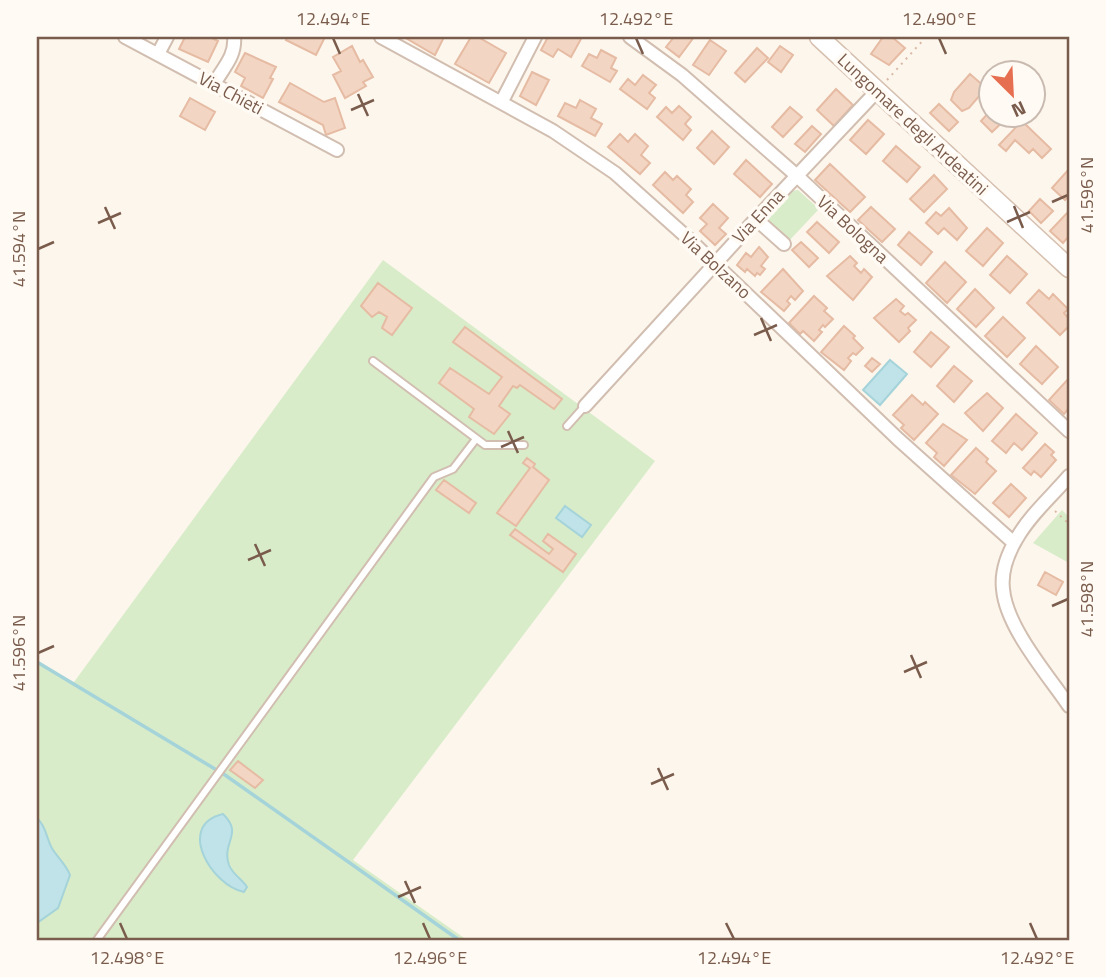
<svg xmlns="http://www.w3.org/2000/svg" width="1106" height="977" font-family="'Titillium Web',sans-serif">
<rect width="100%" height="100%" fill="#fdf6ec"/>
<path fill="#d8ecc9" d="M798 190 819 209 787 243 763 221 791 191Z
M383 260 655 461 353 860 467 940H37V663L74 682Z
M1062 510 1069 517V563L1033 543Z"/>
<path fill="#bfe3e8" stroke="#a5d3da" stroke-width="2" d="M890 360 907 374 880 405 863 390Z
M565 506 591 525 582 537 556 518Z
M223 814C244 834 221 842 229 865 233 875 242 879 247 887L244 892C212 886 175 825 223 814Z
M37 818C47 827 46 839 53 850 59 859 66 865 70 875L58 908 37 923Z"/>
<g fill="none" stroke-linecap="round" stroke-linejoin="round">
<path stroke="#a5d3da" stroke-width="3.5" d="M37 662 225 775 459 940"/>
</g>
<path fill="#f3d5c3" stroke="#e6bba3" stroke-width="2" d="M185 37H210L218 41 208 62 179 49Z
M288 37H325L316 55 286 40Z
M404 37H444L435 55Z
M471 37H478L506 53 489 83 455 64Z
M548 37H577L581 39 571 57 558 49 553 57 541 50Z
M674 37H694L679 57 666 47Z
M883 37H892L905 48 889 65 871 54Z
M710 40 726 51 709 75 693 65Z
M352 46 360 62 363 60 373 77 363 82 366 86 345 98 333 75 341 71 333 57Z
M780 46 793 55 781 72 768 62Z
M757 48 768 58 745 82 735 73Z
M601 50 616 58 611 68 617 71 610 82 582 66 589 54 597 58Z
M245 53 276 67 270 78 273 79 263 98 241 86 245 78 235 72Z
M532 72 549 80 536 105 520 96Z
M970 74 986 88 969 108 962 111 951 100 954 92Z
M643 75 656 85 649 93 655 98 647 109 620 89 628 79 635 85Z
M290 83 324 102 335 98 345 128 326 135 323 125 279 102Z
M836 89 853 105 834 126 817 110Z
M190 98 215 112 205 130 180 116Z
M580 100 596 109 591 118 602 124 595 136 558 116 565 103 576 108Z
M939 104 958 122 949 131 930 113Z
M679 106 691 117 685 124 691 130 683 140 657 117 666 107 672 113Z
M790 107 802 117 783 137 772 127Z
M990 111V116H1009L992 132 981 121Z
M868 120 884 134 866 154 850 140Z
M1022 121 1051 149 1042 158 1033 149 1029 153 1015 140 1006 151 999 145Z
M812 126 821 134 805 152 795 144Z
M712 131 729 147 714 164 697 148Z
M620 134 628 142 635 134 648 146 641 155 650 163 640 174 608 147Z
M896 146 920 167 907 182 883 161Z
M746 160 772 184 760 197 734 174Z
M830 164 865 197 850 212 815 180Z
M1069 169V195L1065 200 1052 188Z
M665 172 673 180 677 176 691 189 686 195 693 202 683 213 653 185Z
M934 175 947 189 924 212 910 199Z
M1040 199 1053 211 1041 223 1029 211Z
M713 204 728 218 719 228 726 234 715 245 700 231 707 224 700 218Z
M871 207 895 229 882 242 858 220Z
M949 208 967 228 957 240 944 228 938 234 926 223 936 212 941 216Z
M1069 211V236L1063 243 1050 231Z
M817 222 839 242 829 253 807 232Z
M987 228 1003 243 983 266 966 251Z
M909 232 932 252 921 265 898 245Z
M801 242 818 258 809 267 792 250Z
M759 247 768 257 761 266 765 269 760 275 757 273 755 276 747 269 745 272 737 265 746 253 751 257Z
M850 256 857 263 854 266 861 273 864 269 872 277 853 300 827 276Z
M1007 256 1027 274 1010 293 990 275Z
M945 262 966 282 947 303 926 283Z
M783 269 803 291 795 300 791 296 787 301 790 304 784 311 761 292Z
M378 283 412 308 392 335 382 328 387 317 379 312 372 317 361 306Z
M975 289 994 308 976 327 957 309Z
M1039 290 1049 299 1053 294 1068 309 1064 313 1069 319V326L1060 335 1027 303Z
M814 296 827 308 824 311 833 319 825 327 823 325 819 330 822 332 814 341 803 331 800 334 789 323Z
M896 299 904 306 900 311 905 315 908 313 916 320 908 328 910 331 899 342 874 318Z
M1003 317 1025 338 1007 357 985 336Z
M844 326 855 336 853 338 863 348 856 355 853 353 848 358 851 361 844 370 821 352Z
M465 327 562 399 554 409 520 385 517 388 513 386 499 406 510 414 494 434 469 417 474 409 439 383 450 368 489 394 502 377 453 342Z
M931 332 949 347 931 367 914 352Z
M1036 346 1058 367 1042 384 1020 364Z
M872 358 880 364 872 372 865 366Z
M954 366 972 381 954 402 937 386Z
M1069 378V408L1064 414 1049 400Z
M987 393 1003 408 983 431 965 413Z
M912 395 923 405 925 402 938 414 914 440 901 428 904 425 893 415Z
M1016 414 1037 433 1022 450 1014 443 1006 453 992 441Z
M943 424 967 440 944 466 934 457 937 453 926 443Z
M1045 444 1054 452 1051 455 1056 460 1041 477 1034 471 1031 475 1023 468Z
M976 448 988 459 986 462 996 471 975 494 951 475Z
M527 458 535 464 533 467 549 480 516 526 497 513 530 468 523 463Z
M444 480 476 503 469 513 436 490Z
M1011 484 1026 498 1009 517 993 503Z
M515 529 549 554 553 549 543 541 548 534 576 554 563 572 510 535Z
M1045 572 1063 582 1056 595 1038 585Z
M238 761 263 780 255 788 230 770Z"/>
<g fill="none" stroke-linecap="round" stroke-linejoin="round">
<defs>
<path id="service" d="M373 361 485 445H524
M567 426 584 407
M97 940 434 477 453 469 476 439"/>
<path id="minor" d="M125 37 337 150
M381 37 553 131 615 173 690 240 898 439 1014 543
M630 37 682 75 796 175 1069 431
M158 54 167 37
M214 84C223 68 236 56 234 37
M502 101 535 37
M756 219 784 244
M585 406 756 219 877 91
M1069 476C1052 496 1030 515 1017 538 1008 553 1001 572 1003 589 1006 627 1048 675 1069 706"/>
<path id="secondary" d="M819 37 1069 268"/>
</defs>
<use href="#service" stroke="#d1beb0" stroke-width="10"/>
<use href="#minor" stroke="#d1beb0" stroke-width="16"/>
<use href="#secondary" stroke="#d6c0b0" stroke-width="21"/>
<path stroke="#d9b8a5" stroke-width="2" stroke-dasharray="2 5" stroke-linecap="butt" d="M887 80 926 37
M1055 511 1069 524"/>
<use href="#service" stroke="#fff" stroke-width="6"/>
<use href="#minor" stroke="#fff" stroke-width="12"/>
<use href="#secondary" stroke="#fff" stroke-width="18"/>
</g>
<path fill="none" stroke="#7a5c4d" stroke-width="2.5" d="M333 38 340 54M636 38 643 54M939 38 946 54M358 94 368 116M351 110 374 100M1052 202 1068 195M1014 206 1023 228M105 207 115 229M1007 222 1030 212M98 223 121 213M38 249 54 242M761 318 771 341M754 335 777 325M508 431 518 453M501 447 524 437M255 544 265 566M248 560 271 550M1052 606 1068 599M38 653 54 646M911 655 921 678M904 672 927 662M658 768 668 790M651 784 674 774M405 881 415 903M398 897 421 887M120 923 127 939M423 923 430 939M726 923 734 939M1030 923 1037 939"/>
<g text-anchor="middle" dominant-baseline="central" stroke-width="7" stroke-linejoin="round" paint-order="stroke">
<g font-size="18" fill="#7a5c4d" stroke="#fffaf3">
<text transform="translate(231 93) rotate(28)">Via Chieti</text>
<text transform="translate(913 124) rotate(43)">Lungomare degli Ardeatini</text>
<text transform="translate(758 216) rotate(-47)">Via Enna</text>
<text transform="translate(853 229) rotate(43)">Via Bologna</text>
<text transform="translate(716 265) rotate(43)">Via Bolzano</text>
</g>
</g>
<rect width="1106" height="977" fill="none" stroke="#fffaf3" stroke-width="77"/>
<g transform="translate(1012 94) rotate(156)"><circle r="33" fill="#fffaf3" stroke="#cabbb1" stroke-width="2"/>
<path d="M0-5L12 26L0 18L-12 26Z" fill="#e76f51"/>
<text y="-10" font-size="19" font-weight="bold" text-anchor="middle" fill="#7a5c4d">N</text>
</g>
<rect x="38" y="38" width="1030" height="901" fill="none" stroke="#7a5c4d" stroke-width="2.5"/>
<g font-size="18" text-anchor="middle" fill="#7a5c4d">
<text x="333" y="25">12.494°E</text>
<text x="636" y="25">12.492°E</text>
<text x="939" y="25">12.490°E</text>
<text transform="translate(1087 195) rotate(-90)" y="6">41.596°N</text>
<text transform="translate(19 249) rotate(-90)" y="6">41.594°N</text>
<text transform="translate(1087 599) rotate(-90)" y="6">41.598°N</text>
<text transform="translate(19 653) rotate(-90)" y="6">41.596°N</text>
<text x="127" y="964">12.498°E</text>
<text x="430" y="964">12.496°E</text>
<text x="734" y="964">12.494°E</text>
<text x="1037" y="964">12.492°E</text>
</g>
</svg>
